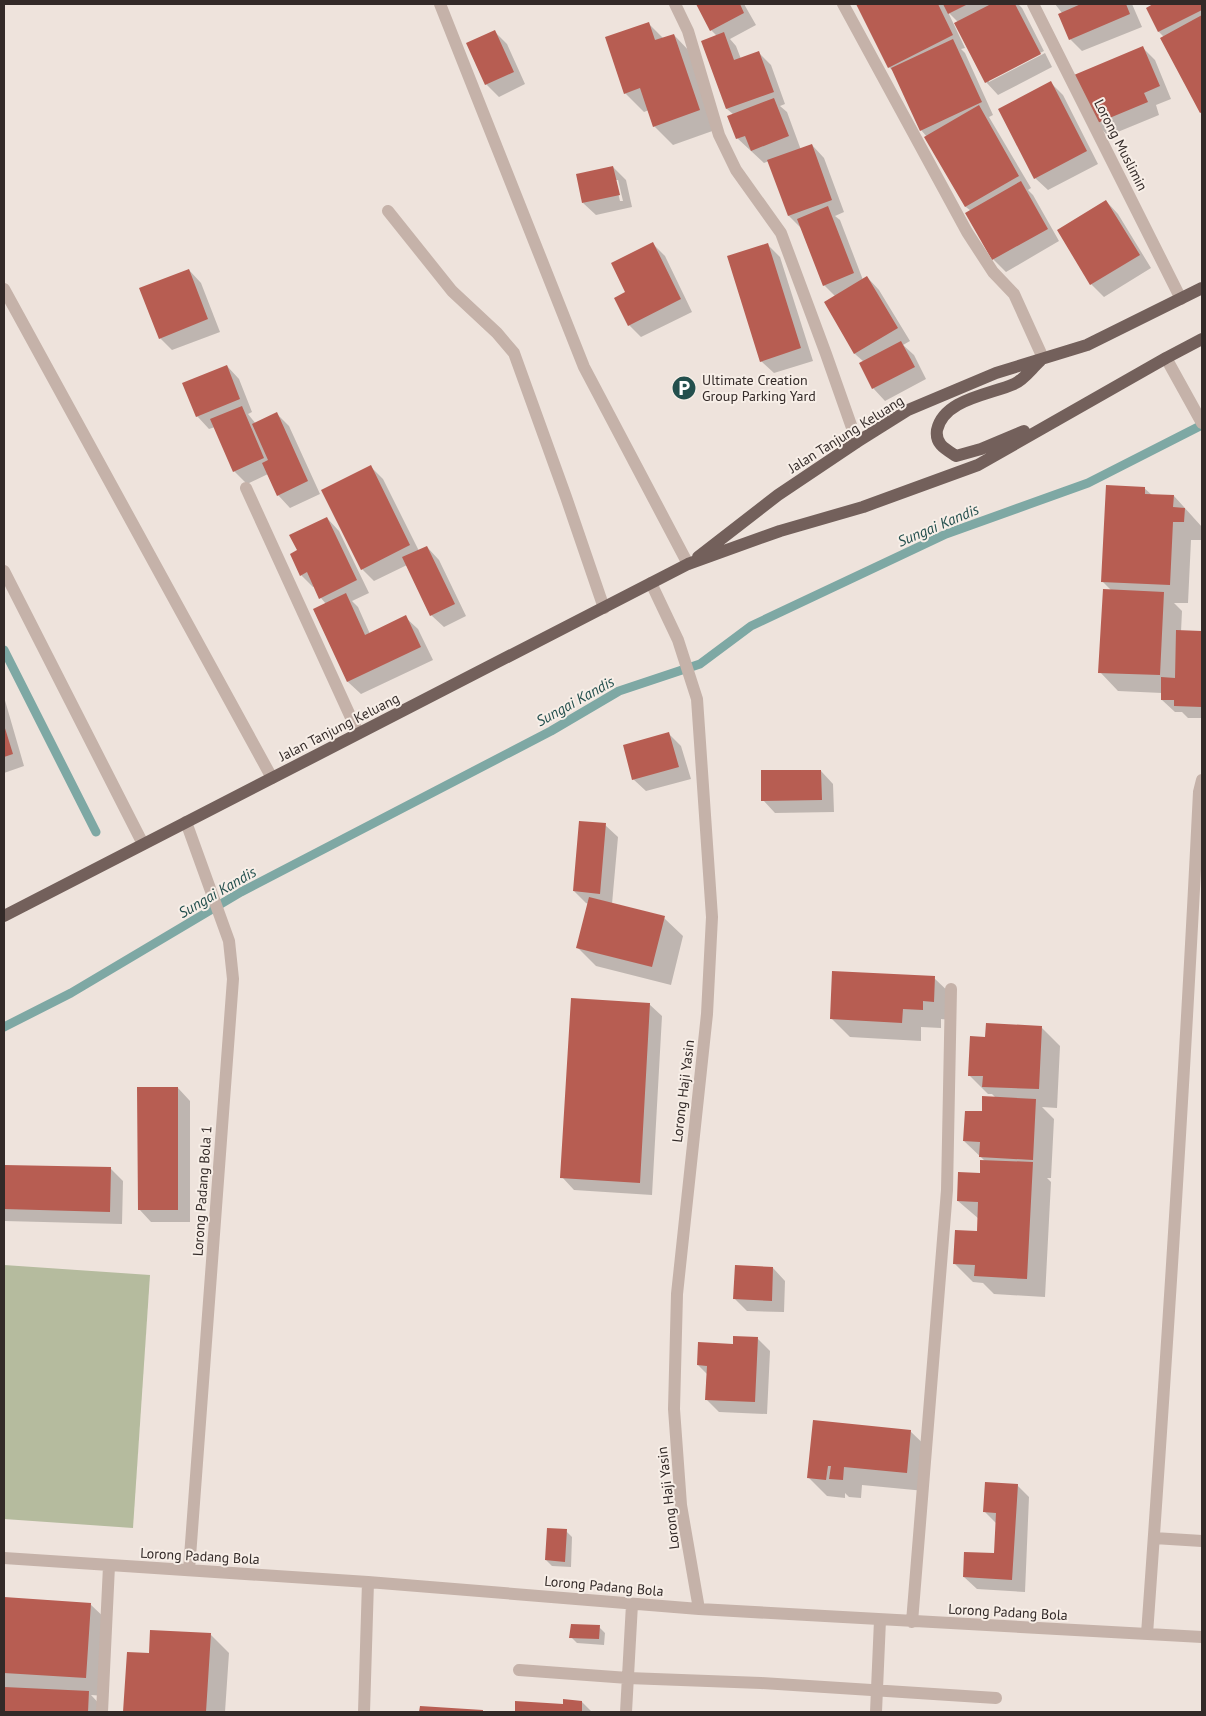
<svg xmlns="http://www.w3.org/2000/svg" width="1206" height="1716" font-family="'PT Sans',sans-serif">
<rect width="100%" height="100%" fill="#eee3dc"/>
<path fill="#b5bb9e" d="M4 1265 150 1275 133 1528 4 1519Z"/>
<path fill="#0003" fill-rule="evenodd" d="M697 4H744L756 25 730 39 736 46 741 59 758 52 771 65 785 104 780 106 787 112 801 150 812 145 824 158 844 212 835 216 840 220 863 280 867 277 879 290 910 341 903 345 914 355 926 379 885 401 873 388 864 362 855 354 825 302 835 296 824 285 802 229 789 216 769 161 764 163 737 138 734 115 727 109 717 36 711 30Z
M857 4H1018L1022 8 1044 51 989 79V82L1045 53 1052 67 998 95 986 82 958 22 948 12 965 48 961 49 965 53 993 115 989 117 1031 188 1028 190 1033 195 1059 241 1006 272 993 259 967 213 971 211 966 207 926 137H927L921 130 894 72 889 67Z
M1055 4H1132L1142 27 1082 51 1070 39 1062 13Z
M1156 4H1202V113L1164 37 1159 32 1147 8Z
M649 24 664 39 674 35 692 54 718 129 673 145 654 126 649 110 644 112 625 93Z
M494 31 507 44 525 84 499 97 486 84Z
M1143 48 1155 60 1171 99 1156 105 1159 115 1108 136 1096 123Z
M1051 83 1063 95 1098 164 1048 190 1035 178Z
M613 167 626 180 632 207 596 215 583 203ZM615 180H618L623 201H620Z
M1106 201 1118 214 1151 268 1104 297 1091 284 1059 231Z
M653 244 665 256 692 312 641 337 629 325 627 293Z
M768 245 780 257 813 361 774 373 761 361Z
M189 270 201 283 220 332 172 350 160 338Z
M227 366 239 379 252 412 248 414 256 424 277 414 289 426 320 494 290 508 278 495 268 474 247 484 234 471 215 427 209 429 197 416Z
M371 467 383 479 419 551 427 547 439 560 466 616 444 627 431 615 407 565 374 581 362 569Z
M1144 488 1152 495 1174 496 1202 527V540H1191L1188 603H1174L1182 611 1181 632H1202V718H1188L1182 712H1175L1162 700V693L1118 691 1100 672 1111 590 1102 581Z
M327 518 339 531 369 593 352 601 358 607 370 634 405 617 418 629 433 660 361 694 348 682 314 610 326 604 321 598 315 586 313 587 301 575 298 551Z
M4 697 24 766 4 773Z
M669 734 681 746 691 779 646 791 633 779Z
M821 771 833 784 834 812 775 813 763 800Z
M605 825 618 837 612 904 664 918 683 936 671 985 596 966 578 948 589 904 586 903 574 891Z
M934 978 953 996 952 1020 941 1019V1028L921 1027V1041L850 1037 831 1018Z
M649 1004 662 1016 652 1195 574 1190 562 1177Z
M1041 1027 1060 1046 1057 1108 1042 1107 1054 1119 1051 1178H1047L1051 1182 1045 1297 994 1294 983 1283 973 1282 954 1263 978 1233 979 1219 958 1201 981 1174 985 1161 964 1141 983 1113 996 1098 992 1094H988L969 1075 986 1038Z
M178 1088 190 1101V1222H151L139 1209Z
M4 1166 111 1169 123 1181 122 1224 4 1221Z
M773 1268 785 1281 784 1312 747 1311 734 1298Z
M758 1339 770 1351 767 1414 719 1412 706 1399 707 1374 698 1365 734 1345Z
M814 1421 910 1431 929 1449 925 1491 862 1485 861 1498 849 1497 845 1493V1498L827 1496 809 1478Z
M1017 1485 1029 1497 1025 1592 977 1589 964 1577 995 1555 997 1524 985 1512Z
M566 1531 572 1537 571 1567 552 1566 546 1560Z
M4 1598 90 1604 109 1622 105 1696 91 1695 107 1712H4Z
M599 1627 605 1633 604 1645 577 1643 571 1637Z
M210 1634 229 1653 225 1712H125L150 1655Z
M516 1702 564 1705 582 1702 592 1712H516Z
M421 1707 483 1711 484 1712H421Z"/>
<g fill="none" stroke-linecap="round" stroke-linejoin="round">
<path stroke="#7ea8a4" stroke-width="9" d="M4 650 96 832
M4 1027 71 993 241 892 551 731 619 691 700 664 751 626 946 534 1088 483 1202 425"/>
</g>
<path fill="#b75d52" d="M696 4H740L744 13 710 31Z
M856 4H938L953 35 888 68Z
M943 4H968L948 14Z
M991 4H1015L1041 54 985 83 954 23Z
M1081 4H1126L1130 14 1069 40 1058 14Z
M1153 4H1202V10L1158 32 1146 8Z
M1202 15V112L1200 113 1160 38Z
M649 22 655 40 674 34 700 110 653 127 640 88 624 94 605 37Z
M495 30 514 72 485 85 466 43Z
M724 32 734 60 759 51 774 92 726 109 701 41Z
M953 39 982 102 920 131 891 68Z
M1143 46 1160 86 1144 93 1148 102 1095 124 1074 75Z
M1051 81 1087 151 1034 179 998 109Z
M774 98 789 136 751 151 745 136 736 139 727 116Z
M979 105 1019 176 965 207 924 137Z
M812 144 832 200 788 216 767 160Z
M613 166 620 195 582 203 576 174Z
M1021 181 1048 229 992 260 965 213Z
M1106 200 1140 255 1090 285 1057 230Z
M828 206 854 273 823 286 797 219Z
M653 242 681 299 628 326 614 298 625 292 611 263Z
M768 243 801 348 760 362 727 256Z
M189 269 208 319 159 339 139 288Z
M867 276 898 328 854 354 824 302Z
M901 341 915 367 872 389 859 363Z
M227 365 240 399 196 417 182 383Z
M242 406 264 458 233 472 210 419Z
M277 412 308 481 277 496 262 463 268 460 252 424Z
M371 465 410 545 361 570 321 490Z
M1106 485 1145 487V494L1174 495 1173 507 1185 508 1184 522H1173L1170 585 1101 582Z
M327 517 357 580 319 599 307 572 300 576 290 554 297 550 289 535Z
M427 546 455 604 430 616 402 557Z
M1103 589 1164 592 1160 675 1098 673Z
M346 593 365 635 406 615 421 647 347 682 313 609Z
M1176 630 1202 631V707L1174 706V700H1161V677L1175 678Z
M4 725 13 754 4 757Z
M669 732 679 767 632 780 623 745Z
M761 770H821L822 800 761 801Z
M579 821 606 823 600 894 573 891Z
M589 897 665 916 652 967 576 948Z
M832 971 935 976 934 1002 923 1001V1010L903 1009 902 1023 830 1019Z
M571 998 650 1003 640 1183 560 1178Z
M986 1023 1042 1026 1039 1089 982 1087 983 1076H968L970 1036 985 1037Z
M137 1087H178V1210H138Z
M982 1096 1036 1099 1033 1160 979 1157 980 1142 963 1141 965 1111H982Z
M980 1160 1033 1162 1027 1279 974 1276 975 1265 953 1264 955 1230 977 1231 978 1202 957 1201 958 1172 980 1173Z
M4 1165 111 1167 110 1212 4 1209Z
M735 1265 773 1267 772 1301 733 1299Z
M733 1336 758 1337 755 1402 705 1400 707 1366 697 1365 698 1342 733 1344Z
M813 1420 911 1430 907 1473 844 1467 843 1480 829 1479 831 1466H828L826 1480 807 1478Z
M985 1482 1018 1484 1012 1580 963 1577 964 1552 994 1553 996 1513 983 1512Z
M547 1528 567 1529 565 1562 545 1560Z
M4 1597 91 1603 86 1678 4 1673Z
M571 1624 600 1625 599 1639 569 1638Z
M150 1630 211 1633 206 1712H123L127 1652 149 1653Z
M4 1687 89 1691 88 1712H4Z
M563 1699 582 1701V1712H515V1701L563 1704Z
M420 1706 483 1710V1712H419Z"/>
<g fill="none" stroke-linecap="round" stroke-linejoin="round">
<path stroke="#c5b2a9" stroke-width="12" d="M440 4 584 367 688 564
M675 4 688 31 719 135 736 170 781 233 826 354 857 442
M843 4 967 232 993 272 1014 294 1043 358
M1033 4 1181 299
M388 211 452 291 497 333 514 353 566 497 604 608
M4 289 272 778
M1166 358 1202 423
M246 488 358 733
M4 571 143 844
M651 583 678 640 697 699 712 917 707 1014 677 1294 674 1409 681 1505 699 1609
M186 822 229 941 233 979 189 1570
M1154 1538 1202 1541
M4 1558 368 1582 699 1609 1202 1637
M912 1622 947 1190 951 989
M1147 1634C1167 1354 1185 1073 1199 792L1202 780
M519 1670 628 1678 761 1683 996 1698
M102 1712 109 1566
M364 1712 368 1582
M626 1712 632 1604
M876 1712 880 1620"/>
<path stroke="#73605b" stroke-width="12" d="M1024 431 981 449 956 456C945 449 935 444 937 430 944 399 989 395 1014 384 1024 380 1032 368 1040 361
M698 557 778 495 857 442 908 410 996 373 1087 345 1202 288
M4 916 688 564 780 531 863 507 978 465 1166 358 1202 339"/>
</g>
<defs>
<symbol id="parking-disc" viewBox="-11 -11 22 22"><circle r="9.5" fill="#234f4d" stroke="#f7eee7"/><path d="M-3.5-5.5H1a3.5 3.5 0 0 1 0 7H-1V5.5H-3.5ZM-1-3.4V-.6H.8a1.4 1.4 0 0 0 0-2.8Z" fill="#fff"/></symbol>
</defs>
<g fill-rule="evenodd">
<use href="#parking-disc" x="670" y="374" width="28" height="28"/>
</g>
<g text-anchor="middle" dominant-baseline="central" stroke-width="4" stroke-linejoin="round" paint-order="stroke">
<g font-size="14" fill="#332a28" stroke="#f7eee7">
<text transform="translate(1121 145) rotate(63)">Lorong Muslimin</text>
<text transform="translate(846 434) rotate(-32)">Jalan Tanjung Keluang</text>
<text transform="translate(339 727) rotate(-27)">Jalan Tanjung Keluang</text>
<text transform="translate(683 1091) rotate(-83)">Lorong Haji Yasin</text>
<text transform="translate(202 1191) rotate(-86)">Lorong Padang Bola 1</text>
<text transform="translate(668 1498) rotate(-97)">Lorong Haji Yasin</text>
<text transform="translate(200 1556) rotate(3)">Lorong Padang Bola</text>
<text transform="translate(604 1586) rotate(5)">Lorong Padang Bola</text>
<text transform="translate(1008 1612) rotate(3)">Lorong Padang Bola</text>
</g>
<g font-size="14" fill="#332a28" stroke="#f7eee7" text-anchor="start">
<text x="702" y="380">Ultimate Creation<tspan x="702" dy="16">Group Parking Yard</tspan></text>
</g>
<g font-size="15" font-style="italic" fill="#234f4d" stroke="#f7eee7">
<text transform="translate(938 525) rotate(-23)">Sungai Kandis</text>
<text transform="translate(575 701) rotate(-29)">Sungai Kandis</text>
<text transform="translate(217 892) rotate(-30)">Sungai Kandis</text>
</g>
</g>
<rect width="1206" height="1716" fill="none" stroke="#332a28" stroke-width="10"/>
</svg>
